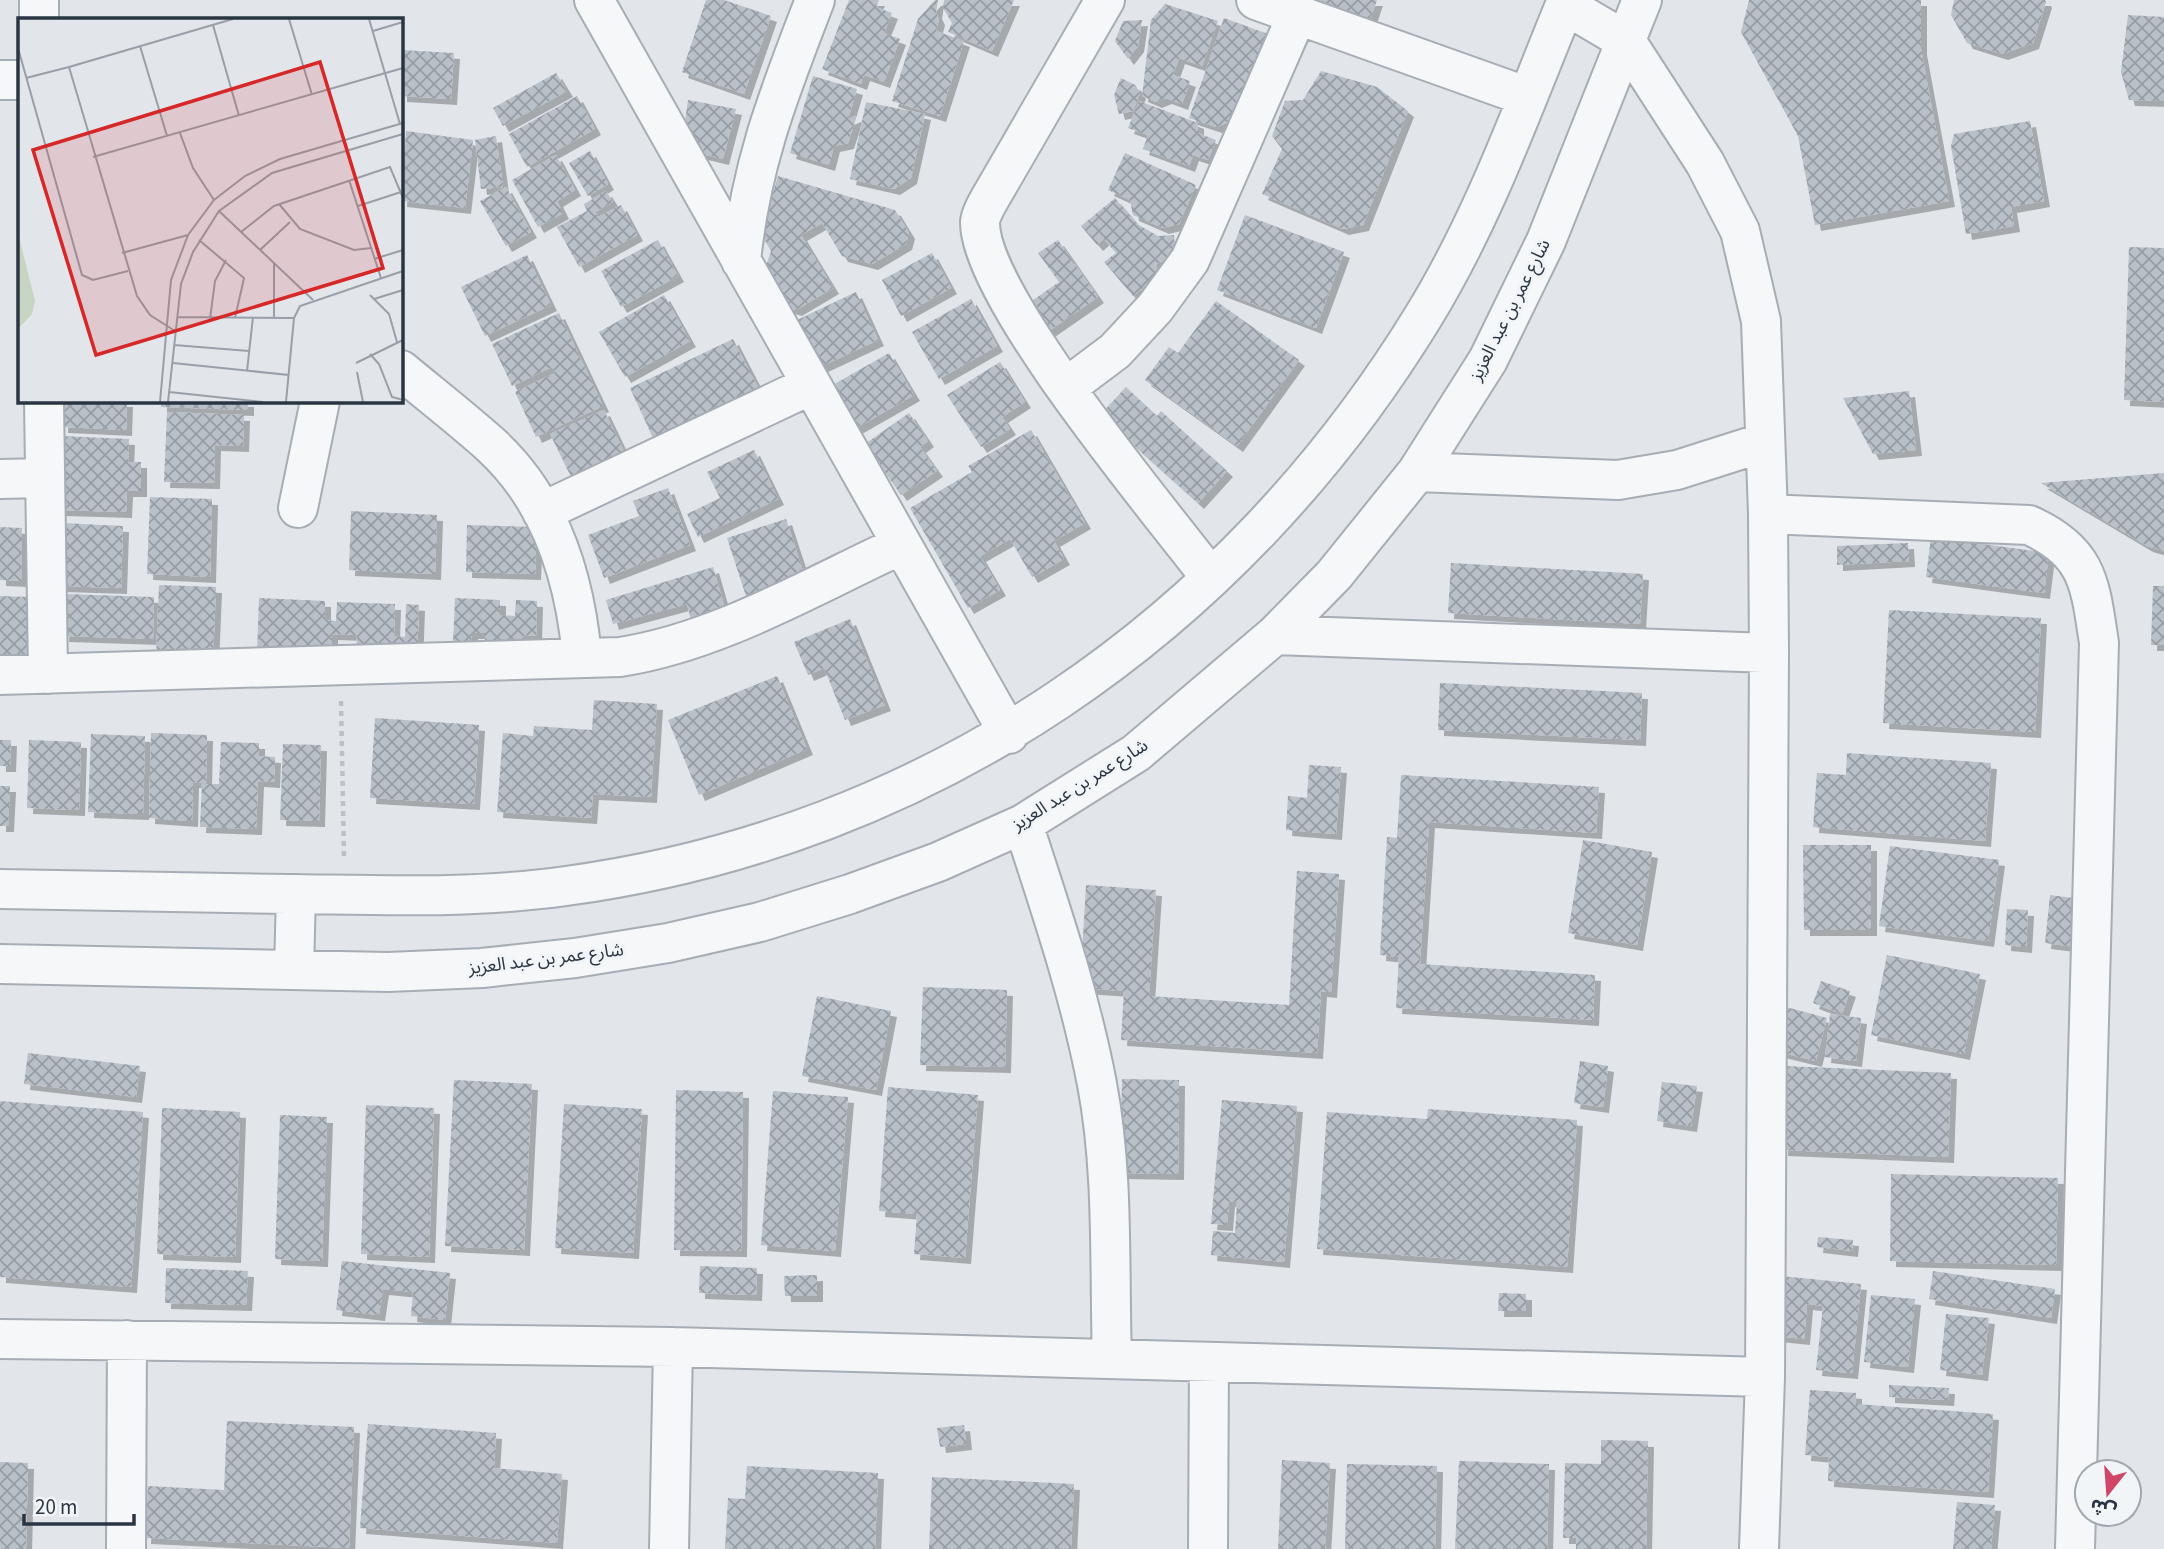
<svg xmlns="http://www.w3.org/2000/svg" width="2164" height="1549" font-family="'Source Sans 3','Noto Sans Arabic',sans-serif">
<defs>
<pattern id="building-cross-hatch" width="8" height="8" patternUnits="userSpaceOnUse" patternTransform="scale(1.75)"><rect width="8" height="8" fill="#b9c0c8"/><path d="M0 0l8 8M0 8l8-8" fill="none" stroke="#979da4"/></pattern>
<filter id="shadow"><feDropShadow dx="6" dy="6" stdDeviation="0" flood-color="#0004"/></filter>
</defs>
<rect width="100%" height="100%" fill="#e2e6eb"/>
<path fill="url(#building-cross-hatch)" filter="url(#shadow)" d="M706 0H724L771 16 744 94 682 72Z
M849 0H879L876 7 892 13 884 33 900 39 884 82 864 75 861 84 822 69Z
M935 0H938L936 13 939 19 936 31 964 41 940 116 892 101 918 19Z
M944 0H1014L992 51 948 32 952 23 943 8Z
M1288 0H1377L1370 20Z
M1749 0H1921V49L1949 201 1815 225 1798 136 1741 32Z
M1954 0H2045L2046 2 2033 43 2002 54 1967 43 1951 15Z
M1165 4 1218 21 1202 66 1179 58 1173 75 1190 81 1182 104 1166 98 1156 102 1142 96 1151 20Z
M2128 15 2164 17V101L2129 100 2121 72Z
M1224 18 1279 38 1256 105 1238 98 1229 122 1216 127 1189 118Z
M1142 20 1138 46 1128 59 1115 41 1123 21Z
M401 50 454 53 451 99 401 96Z
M1321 71 1377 87 1408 111 1363 225 1343 229 1262 194 1282 149 1272 136 1285 101 1303 100Z
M556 73 567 91 503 126 493 108Z
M813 76 857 89 848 119 857 115 848 143 834 146 829 165 790 153Z
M1121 78 1135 85 1140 93 1133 111 1119 114 1114 95Z
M577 96 595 129 527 167 509 134Z
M688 100 736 109 723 159 681 149Z
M1139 101 1198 123V133L1216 140 1208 160 1193 155 1189 166 1143 149 1148 135 1128 128Z
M866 102 925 114 911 178 894 189 850 179Z
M2030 121 2044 201 2011 207 2014 226 1966 234 1951 146 1954 134Z
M406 131 473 140 465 208 401 201Z
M496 136 503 187 481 189 475 140Z
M590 151 608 184 588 196 569 163Z
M1125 153 1196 185 1179 224 1163 228 1133 215 1130 200 1108 190Z
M556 155 575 190 557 201 563 213 538 227 512 180Z
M778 176 895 210 909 233 906 244 872 264 842 256 822 223 801 235 833 288 796 310 782 306 763 275 771 251 749 214 770 202Z
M506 187 531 232 506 246 480 201Z
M606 191 613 202 595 212 598 217 621 205 637 235 579 267 557 227 587 211 584 204Z
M1115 198 1137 224 1158 236 1174 235 1175 255 1157 264 1156 277 1133 296 1104 262 1116 253 1104 239 1097 245 1081 226Z
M1245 215 1344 252 1316 328 1217 290Z
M658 240 678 276 621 307 601 271Z
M1058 240 1098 297 1046 333 1026 305 1059 282 1038 253Z
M2129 247 2164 248V402L2124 400Z
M932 253 951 288 901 316 882 280Z
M527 255 551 305 485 336 461 287Z
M856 292 878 340 820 367 797 320Z
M664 295 690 341 625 377 599 332Z
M971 299 997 346 939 379 912 332Z
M1216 301 1299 360 1237 446 1145 380 1169 347 1178 353Z
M559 313 603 406 536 437 515 392 555 373 552 367 512 386 492 344Z
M733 339 765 401 659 451 630 388Z
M889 353 914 395 856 428 831 386Z
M1000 362 1025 402 1002 417 1010 429 981 447 947 395Z
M1126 387 1157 416 1161 411 1227 471 1198 503 1100 415Z
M1909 391 1916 450 1873 454 1843 398Z
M63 401H127L126 430 62 427Z
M161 401H248V410L161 407Z
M604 410 630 464 577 489 550 434Z
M167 412 244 415 243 446 215 445 214 483 164 482Z
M909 413 928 441 920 447 937 471 901 495 865 444Z
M1031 430 1085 523 1054 541 1064 559 1032 577 1010 539 980 556 1000 590 968 608 910 508 972 472 968 466Z
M61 436 129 439 128 462H141V491H127L126 512 59 510Z
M754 450 778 499 698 537 687 514 720 498 707 472Z
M2164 473V551L2147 546 2041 483Z
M668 488 690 545 604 578 588 535 639 516 633 501Z
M150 497 212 499 210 577 147 574Z
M351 511 437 515 435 574 349 570Z
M786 519 805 577 746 596 727 538Z
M62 523 123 526 121 588 59 586Z
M467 525 537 527 535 574 466 572Z
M0 527 22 528 21 581 0 580Z
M1931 537 2049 553 2044 593 1926 577Z
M1908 543 1909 561 1837 565V546Z
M1451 563 1643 574 1640 624 1448 613Z
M713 567 728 619 693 629 687 604 613 624 606 600Z
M159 585 216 587 213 659 156 657Z
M2153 586H2164V645H2151Z
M65 594 154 597 153 639 63 636Z
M0 596 30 597 28 664 0 663Z
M259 598 325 601V620L336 621 337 602 395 604 394 636 405 637 406 604 419 605 417 659 356 657 357 635 332 634V656L257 653Z
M455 598 500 600V615L515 616 516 600 537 601 536 636 524 635 523 646 485 644V633H472L471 643H453Z
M1889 610 2041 618 2035 732 1883 723Z
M850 619 885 705 845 720 824 668 808 675 794 642Z
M777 676 807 749 699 795 668 720Z
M1440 683 1642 693 1640 740 1438 730Z
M594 700 657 704 651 797 593 794 591 818 497 812 503 733 533 736 534 726 592 730Z
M375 718 479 725 474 804 370 798Z
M151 733 207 735 206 784H219L221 742 259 743V756L275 757 274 782 258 781 256 829 200 827 202 783 193 782 192 821 149 818Z
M91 734 145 736 143 814 88 812Z
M0 740H11L10 766H0Z
M29 740 81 742 79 810 27 808Z
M283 744 321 745 319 821 280 820Z
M1847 753 1991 763 1985 841 1813 827 1817 773 1846 775Z
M1309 765 1341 767 1336 834 1286 830 1288 796 1307 798Z
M1401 775 1599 787 1596 833 1429 822 1420 964 1595 975 1593 1020 1396 1008 1399 957 1380 955 1387 837 1397 838Z
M0 786H10L8 826H0Z
M1583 840 1652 852 1637 945 1568 933Z
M1803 845H1871V930H1804Z
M1890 846 1999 860 1988 941 1879 926Z
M1297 871 1339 874 1331 992 1321 991 1317 1053 1121 1040 1124 991 1080 988 1086 885 1156 890 1149 996 1289 1005Z
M2050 895 2081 899 2076 947 2045 943Z
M2007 909 2028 910 2026 947 2005 945Z
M1887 955 1980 974 1964 1054 1871 1035Z
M1821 981 1850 991 1842 1014 1813 1003Z
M923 987 1007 990 1005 1067 920 1065Z
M817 996 891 1011 876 1090 802 1076Z
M1786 1007 1827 1018 1816 1061 1775 1051Z
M1830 1014 1861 1018 1856 1061 1825 1057Z
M28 1053 140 1066 136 1097 24 1084Z
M1580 1061 1608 1066 1603 1107 1574 1103Z
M1785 1066 1951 1073 1948 1157 1782 1150Z
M1122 1079 1179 1080 1178 1174 1120 1173Z
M454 1080 532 1084 524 1250 445 1246Z
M1662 1082 1697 1086 1691 1126 1657 1121Z
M888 1087 978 1095 965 1258 914 1254 917 1214 879 1211Z
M676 1090 743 1092 741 1251 674 1250Z
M773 1091 848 1097 835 1251 761 1245Z
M1222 1100 1297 1106 1284 1262 1211 1255 1213 1231 1235 1233 1237 1202 1229 1201 1227 1225 1211 1224Z
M0 1101 143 1112 131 1287 0 1277Z
M564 1104 642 1109 633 1253 555 1248Z
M366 1105 434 1108 429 1257 361 1254Z
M162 1108 240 1112 235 1257 157 1254Z
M1428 1109 1577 1120 1567 1267 1317 1249 1327 1112 1427 1119Z
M280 1115 327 1117 322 1261 275 1259Z
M1891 1174 2058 1178 2056 1265 1890 1261Z
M1818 1237 1853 1240 1852 1251 1817 1247Z
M342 1261 450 1273 445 1320 411 1316 413 1292 383 1289 379 1315 336 1310Z
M700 1266 757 1268 756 1295 699 1293Z
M166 1268 248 1271 246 1305 165 1303Z
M1933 1271 2055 1289 2051 1318 1929 1299Z
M817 1275V1296H785L784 1276Z
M1781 1276 1861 1284 1852 1373 1816 1370 1823 1306 1807 1304 1804 1339 1775 1336Z
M1499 1293 1526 1294V1311H1498Z
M1871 1295 1915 1299 1908 1367 1864 1362Z
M1946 1314 1989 1318 1982 1375 1940 1370Z
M1889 1385 1949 1388 1948 1400 1889 1397Z
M1810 1390 1856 1393V1404L1993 1414 1988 1492 1828 1481 1829 1457 1805 1455Z
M227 1421 354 1427 349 1548 145 1538 148 1486 224 1490Z
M368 1424 496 1433 494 1468 562 1474 557 1543 360 1528Z
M964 1425 966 1444 940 1447 937 1428Z
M1601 1440 1648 1441 1646 1549H1576V1538H1563L1565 1463 1601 1464Z
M1282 1460 1330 1463 1325 1549H1278Z
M1459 1461 1549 1464 1547 1549H1455Z
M0 1462 28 1463 26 1549H0Z
M1347 1464 1437 1466 1435 1549H1345Z
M747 1466 878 1473 875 1549H725L728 1498 745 1499Z
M932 1477 1074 1484 1071 1549H929Z
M1957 1502 1995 1505 1991 1549H1953Z"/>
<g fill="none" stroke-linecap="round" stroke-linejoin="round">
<defs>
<path id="minor" d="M39 0V19
M594 0 1009 734
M1105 0 996 188C991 197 981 212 980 222 979 296 1160 511 1211 578
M1256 0 1528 97
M1565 5 1626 41 1705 163 1740 231 1761 321 1768 514 1769 653 1765 1377 1759 1549
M0 80H19
M741 261C751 162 780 91 815 0
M401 370C431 395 462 419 491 445 551 500 575 578 582 657
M1067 387 1115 351 1155 308 1190 260 1298 13
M44 401 48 674
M1417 472 1618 480 1677 470 1765 442
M0 479 45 478
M298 508 320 401
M542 512 811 385
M1768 514 2029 525C2089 552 2090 584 2099 643L2075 1549
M1275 635 1769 653
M0 675 620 657C718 642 812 586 901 545
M1023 824C1051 910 1080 995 1097 1084 1114 1173 1109 1268 1112 1359
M0 889C96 891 192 892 288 894 381 895 474 899 566 886 928 837 1233 627 1423 317 1484 218 1523 107 1567 0
M0 964 388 972 482 968 575 958 668 943 760 922 850 894 938 862 1023 824 1136 753 1275 635 1334 575 1417 472 1488 360 1546 241 1642 0
M294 970 296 894
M0 1339 673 1347 1765 1377
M126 1549 127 1340
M669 1549 673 1347
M1208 1549 1209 1362"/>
</defs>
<use href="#minor" stroke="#a7adb5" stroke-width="42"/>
<path stroke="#bcc1c6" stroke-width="4.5" stroke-dasharray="5 5" stroke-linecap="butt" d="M341 701 344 856"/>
<use href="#minor" stroke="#f5f7f9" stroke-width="38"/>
</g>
<g text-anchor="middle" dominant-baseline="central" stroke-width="6" stroke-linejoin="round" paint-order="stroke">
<g font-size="18" fill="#2a3543" stroke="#f2f5f8">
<text transform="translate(1510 310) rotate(-63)">شارع عمر بن عبد العزيز</text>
<text transform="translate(1080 785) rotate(-32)">شارع عمر بن عبد العزيز</text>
<text transform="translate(546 959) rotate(-7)">شارع عمر بن عبد العزيز</text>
</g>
</g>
<g transform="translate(18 18)">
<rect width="385" height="385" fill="#e2e6eb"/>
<path d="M0 215 17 283 14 296 0 311Z" fill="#c9d5c3"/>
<path fill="none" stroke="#989fa8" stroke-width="2" d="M271 1 294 77M351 1 382 106M195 7 221 98M355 13 385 4M122 28 149 118M0 30 64 257 75 262 110 253M8 60 51 49M162 115 175 150 196 182M75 139 385 50M331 162 363 260M261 186 282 211 336 232 353 230M340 188 383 174M201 193 295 282M223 214 256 188 372 149 385 180M181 222 226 260 217 300M242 232 272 204M104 235 170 217M356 241 385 232M352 277 371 296 379 324M356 281 385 272M159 299 276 300M256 300V245M192 301 197 263 208 242M157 313 132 297 119 278 51 49 215 1M156 327 231 333M352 336 361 346 374 379 385 382M155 345 271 357M338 345 385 322M229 353 235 299M339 354 345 384M151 374 245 384M142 384 153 262 170 217 196 182 227 158 262 141 385 105M150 384 163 266 175 234 201 193 254 155 385 116M268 384 276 300 282 288 385 253"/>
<path fill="#d62828" fill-opacity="0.15" stroke="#d62828" stroke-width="3.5" d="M302 44 365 250 78 337 15 132Z"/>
<rect width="385" height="385" fill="none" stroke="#2a3543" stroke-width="3.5"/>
</g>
<g transform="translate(2108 1493) rotate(197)"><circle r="33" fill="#f2f5f8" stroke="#a2a8b0" stroke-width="2"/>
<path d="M0-5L12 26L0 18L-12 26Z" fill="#d04667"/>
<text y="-10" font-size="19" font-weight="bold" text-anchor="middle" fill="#2a3543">ش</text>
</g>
<path d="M24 1514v10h110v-10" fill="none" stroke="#2a3543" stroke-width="3.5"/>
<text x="35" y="1514" font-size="21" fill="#2a3543" stroke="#f2f5f8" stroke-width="5" paint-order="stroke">20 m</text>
</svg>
